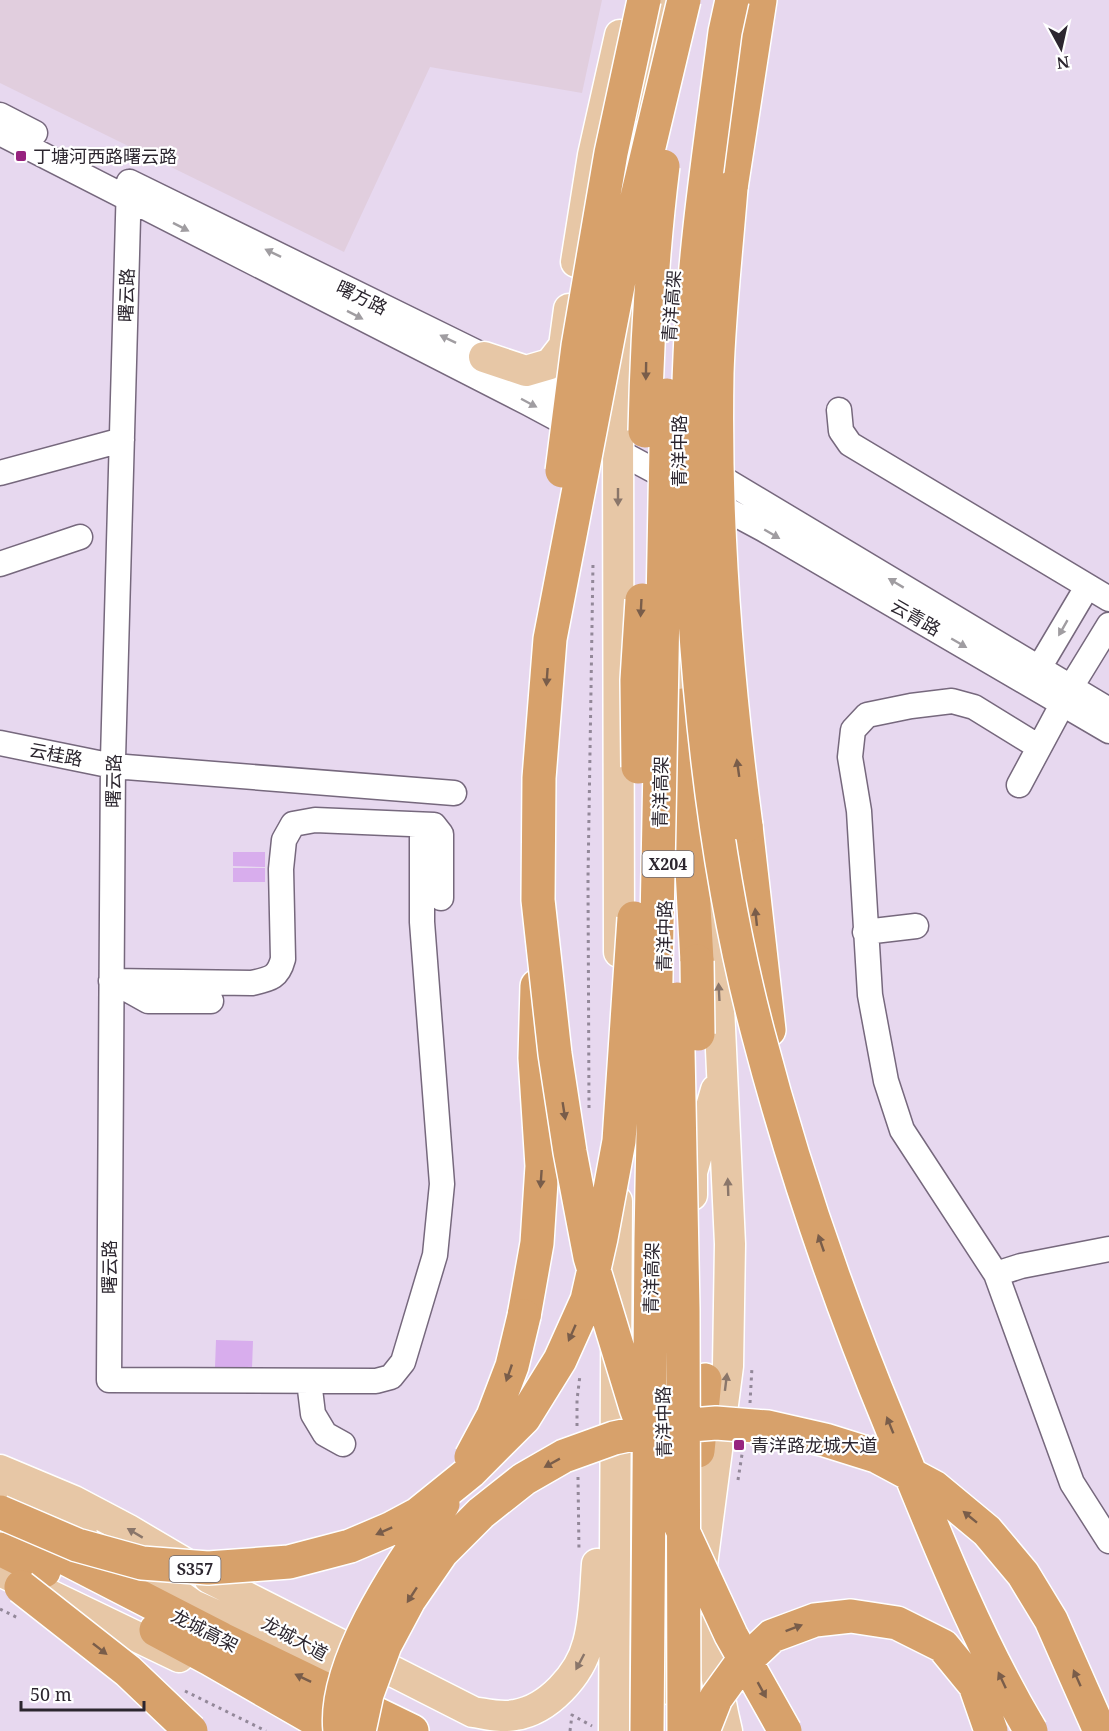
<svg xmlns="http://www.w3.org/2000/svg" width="1109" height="1731" font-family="'Noto Serif','Noto Sans SC',serif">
<rect width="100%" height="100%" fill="#e7d8ef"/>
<path fill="#e1cede" d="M0 0H602L582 93 430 67 344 252 0 83Z"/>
<path fill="#d8aded" d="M233 852H265V867L233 866Z
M233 868H265V882H233Z
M216 1340 253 1341 252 1368 215 1367Z"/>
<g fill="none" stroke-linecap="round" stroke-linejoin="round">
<defs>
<path id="minor" d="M0 115 35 133
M0 133 528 403 763 529 1109 731
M129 182 113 759 109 1380 376 1381 391 1377 403 1362 435 1255 442 1184 422 922V825
M130 182 586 406
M839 410 841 431 850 444 1109 599
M707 469 1109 710
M0 473 122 440
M0 564 80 537
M1039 668 1087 587
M1071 687 1109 625
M0 743 113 766 454 793
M1039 747 974 707 952 701 911 706 867 715 853 730 850 757 859 811 870 995 886 1081 902 1130 996 1274 1072 1483 1109 1541
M1019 785 1063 703
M865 932 916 926
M111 981 252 983C270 979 278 978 283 959L281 869 284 840 293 824 315 820 434 825 441 834V898
M114 982 148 1001H211
M996 1274 1021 1266 1109 1249
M309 1381 313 1414 325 1434 343 1444"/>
<path id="major" d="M647 110 654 30 660 0
M576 262 593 155 620 35
M484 357 526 371 550 364 564 346 569 309
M681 730 683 705 682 634
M619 952 618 420 630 292
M692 1195V1172L716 1090
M0 1470 74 1501 127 1529 193 1568
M1 1489 82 1534
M664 1500 669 1689
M126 1559 148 1573 193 1605 256 1633 362 1675
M0 1571 179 1657
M209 1578 473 1712C487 1714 501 1718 515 1715 548 1710 580 1675 588 1643 595 1618 595 1589 597 1564
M700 1580 728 1366 730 1244 713 877
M711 1592C712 1642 715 1682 727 1731
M614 1731 617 1201"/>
<path id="highway" d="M731 188 760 0
M683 705 697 961
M746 826 769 1030
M524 1316 537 1243 542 1166 535 1058 537 986
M698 1451 705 1380
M22 1536 222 1639 412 1731
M0 1549 44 1571
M156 1630 210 1659 335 1731"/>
</defs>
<use href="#minor" stroke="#76687d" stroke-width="27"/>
<use href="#major" stroke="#fff" stroke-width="33"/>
<use href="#highway" stroke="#fff" stroke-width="36"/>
<path stroke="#938899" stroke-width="3" stroke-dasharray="3 4.5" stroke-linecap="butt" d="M589 1108 588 878 593 563
M750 1403 752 1367
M577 1426V1400L580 1375
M578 1477 579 1552
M738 1480 743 1448
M0 1609 20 1619
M185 1691 266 1731
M570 1731 572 1715 592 1726"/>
<use href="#minor" stroke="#fff" stroke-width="24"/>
<use href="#major" stroke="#e7c7a6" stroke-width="30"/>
<use href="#highway" stroke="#d7a16b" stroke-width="33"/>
<defs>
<path id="highway-bridge" d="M684 0 627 239 550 639 539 778 538 900 555 1054 570 1152 590 1257 636 1408 676 1516 731 1635 785 1731
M732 0 725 32C711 141 694 248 690 357 686 440 689 523 694 605 703 749 721 893 758 1033 793 1167 838 1298 891 1426 933 1529 974 1635 1031 1731
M731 188C726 250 719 312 717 373 714 525 726 676 746 826
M645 431C647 342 652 254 663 166
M562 471 578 346 611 153 644 0
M638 767 637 680 642 600
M697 961 698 1034
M677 999 683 1310 684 1731
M471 1457 493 1416 512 1366 524 1316
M0 1512 77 1545 142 1563 208 1568 289 1562 350 1546 390 1529 418 1514 470 1472 524 1418 560 1360 587 1300 601 1238 619 1141 634 918
M21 1587 128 1671 191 1731
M340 1731C332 1661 405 1560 443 1504
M359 1731 367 1694 385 1645 409 1600 442 1552 481 1513 524 1479 564 1456 614 1438 666 1427 716 1423 768 1427 825 1440 876 1456 934 1487 987 1531 1023 1574 1051 1620 1100 1731
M647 1731 651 1240 667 395
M703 1731 716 1698 737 1669 772 1636 815 1620 851 1616 897 1623 943 1646 975 1685 991 1731"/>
</defs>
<use href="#highway-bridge" stroke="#fff" stroke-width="36" stroke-linecap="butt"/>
<use href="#highway-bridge" stroke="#d7a16b" stroke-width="33"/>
</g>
<defs><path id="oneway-solid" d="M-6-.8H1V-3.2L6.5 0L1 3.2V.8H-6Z" transform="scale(1.5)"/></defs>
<g fill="#a09da1">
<use href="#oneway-solid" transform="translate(181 227) rotate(27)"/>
<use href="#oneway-solid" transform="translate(273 253) rotate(-154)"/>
<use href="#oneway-solid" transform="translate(355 315) rotate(27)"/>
<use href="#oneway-solid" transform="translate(448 339) rotate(-154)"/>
<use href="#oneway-solid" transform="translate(529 403) rotate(28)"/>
<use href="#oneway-solid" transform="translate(772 534) rotate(30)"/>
<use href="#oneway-solid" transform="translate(896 583) rotate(-149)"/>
<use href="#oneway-solid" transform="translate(1063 628) rotate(120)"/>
<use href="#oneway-solid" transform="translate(959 643) rotate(30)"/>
</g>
<g fill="#795d4a">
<use href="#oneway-solid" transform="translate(646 371) rotate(91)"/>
<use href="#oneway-solid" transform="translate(641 608) rotate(93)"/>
<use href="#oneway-solid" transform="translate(547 677) rotate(94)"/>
<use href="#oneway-solid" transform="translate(738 768) rotate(-98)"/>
<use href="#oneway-solid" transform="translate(756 917) rotate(-96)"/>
<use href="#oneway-solid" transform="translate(564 1111) rotate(81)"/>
<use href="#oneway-solid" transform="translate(541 1179) rotate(94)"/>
<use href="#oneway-solid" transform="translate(821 1243) rotate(-109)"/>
<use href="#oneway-solid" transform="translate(572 1333) rotate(114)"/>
<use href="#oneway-solid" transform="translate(509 1373) rotate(109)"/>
<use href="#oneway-solid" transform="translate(890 1425) rotate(-112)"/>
<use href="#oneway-solid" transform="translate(552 1463) rotate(151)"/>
<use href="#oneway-solid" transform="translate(970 1517) rotate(-141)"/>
<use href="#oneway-solid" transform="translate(384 1531) rotate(156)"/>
<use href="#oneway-solid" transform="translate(412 1595) rotate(123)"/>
<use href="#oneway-solid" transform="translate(794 1628) rotate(-21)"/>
<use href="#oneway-solid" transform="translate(100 1649) rotate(38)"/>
<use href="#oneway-solid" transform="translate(303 1678) rotate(-154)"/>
<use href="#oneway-solid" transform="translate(1077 1678) rotate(-114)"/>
<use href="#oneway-solid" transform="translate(1002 1680) rotate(-115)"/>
<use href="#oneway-solid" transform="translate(762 1690) rotate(61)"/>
</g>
<g fill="#8a766a">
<use href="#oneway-solid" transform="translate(618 497) rotate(90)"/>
<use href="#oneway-solid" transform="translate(719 992) rotate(-93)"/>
<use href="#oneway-solid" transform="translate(728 1187) rotate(-92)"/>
<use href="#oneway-solid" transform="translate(726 1382) rotate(-83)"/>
<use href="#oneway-solid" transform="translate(135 1533) rotate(-149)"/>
<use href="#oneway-solid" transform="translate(580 1662) rotate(118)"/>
</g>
<g fill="#97237f" stroke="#fff" stroke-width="2">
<rect x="15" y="150" width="12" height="12" rx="3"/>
<rect x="733" y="1439" width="12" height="12" rx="3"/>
</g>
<g text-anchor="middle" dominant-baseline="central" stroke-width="4.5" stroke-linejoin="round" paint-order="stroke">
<g fill="#fff" stroke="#6b676d" stroke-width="1.5">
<rect x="642.5" y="851" width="51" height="26" rx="4.5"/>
<rect x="169.5" y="1556" width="51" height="26" rx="4.5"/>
</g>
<g font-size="16" font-weight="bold" fill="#2c262f">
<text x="668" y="864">X204</text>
<text x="195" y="1569">S357</text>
</g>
<g font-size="18" fill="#2c262f" stroke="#fff" text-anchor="start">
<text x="33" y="156">丁塘河西路曙云路</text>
<text x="751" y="1445">青洋路龙城大道</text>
</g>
<g font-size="18" fill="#2c262f" stroke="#fff">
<text transform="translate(126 295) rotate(-88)">曙云路</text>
<text transform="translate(362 297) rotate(26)">曙方路</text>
<text transform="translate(671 306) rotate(-86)">青洋高架</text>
<text transform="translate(679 451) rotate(-90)">青洋中路</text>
<text transform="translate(916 617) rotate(30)">云青路</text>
<text transform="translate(56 754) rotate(11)">云桂路</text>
<text transform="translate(113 781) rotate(-89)">曙云路</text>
<text transform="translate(660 792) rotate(-89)">青洋高架</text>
<text transform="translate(664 936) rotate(-89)">青洋中路</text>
<text transform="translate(109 1267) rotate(-90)">曙云路</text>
<text transform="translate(651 1278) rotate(-89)">青洋高架</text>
<text transform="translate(663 1422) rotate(-91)">青洋中路</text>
<text transform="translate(205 1630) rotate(27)">龙城高架</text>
<text transform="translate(295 1638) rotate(28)">龙城大道</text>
</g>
</g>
<g transform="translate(1061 48) rotate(172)" stroke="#ffffff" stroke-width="4.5" paint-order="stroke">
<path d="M0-4.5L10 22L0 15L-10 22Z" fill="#2c262f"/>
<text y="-9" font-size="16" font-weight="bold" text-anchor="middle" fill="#2c262f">N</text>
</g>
<path d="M21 1701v9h123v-9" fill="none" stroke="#2c262f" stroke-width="3"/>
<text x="30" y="1701" font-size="18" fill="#2c262f" stroke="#ffffff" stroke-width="4.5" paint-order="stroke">50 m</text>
</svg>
